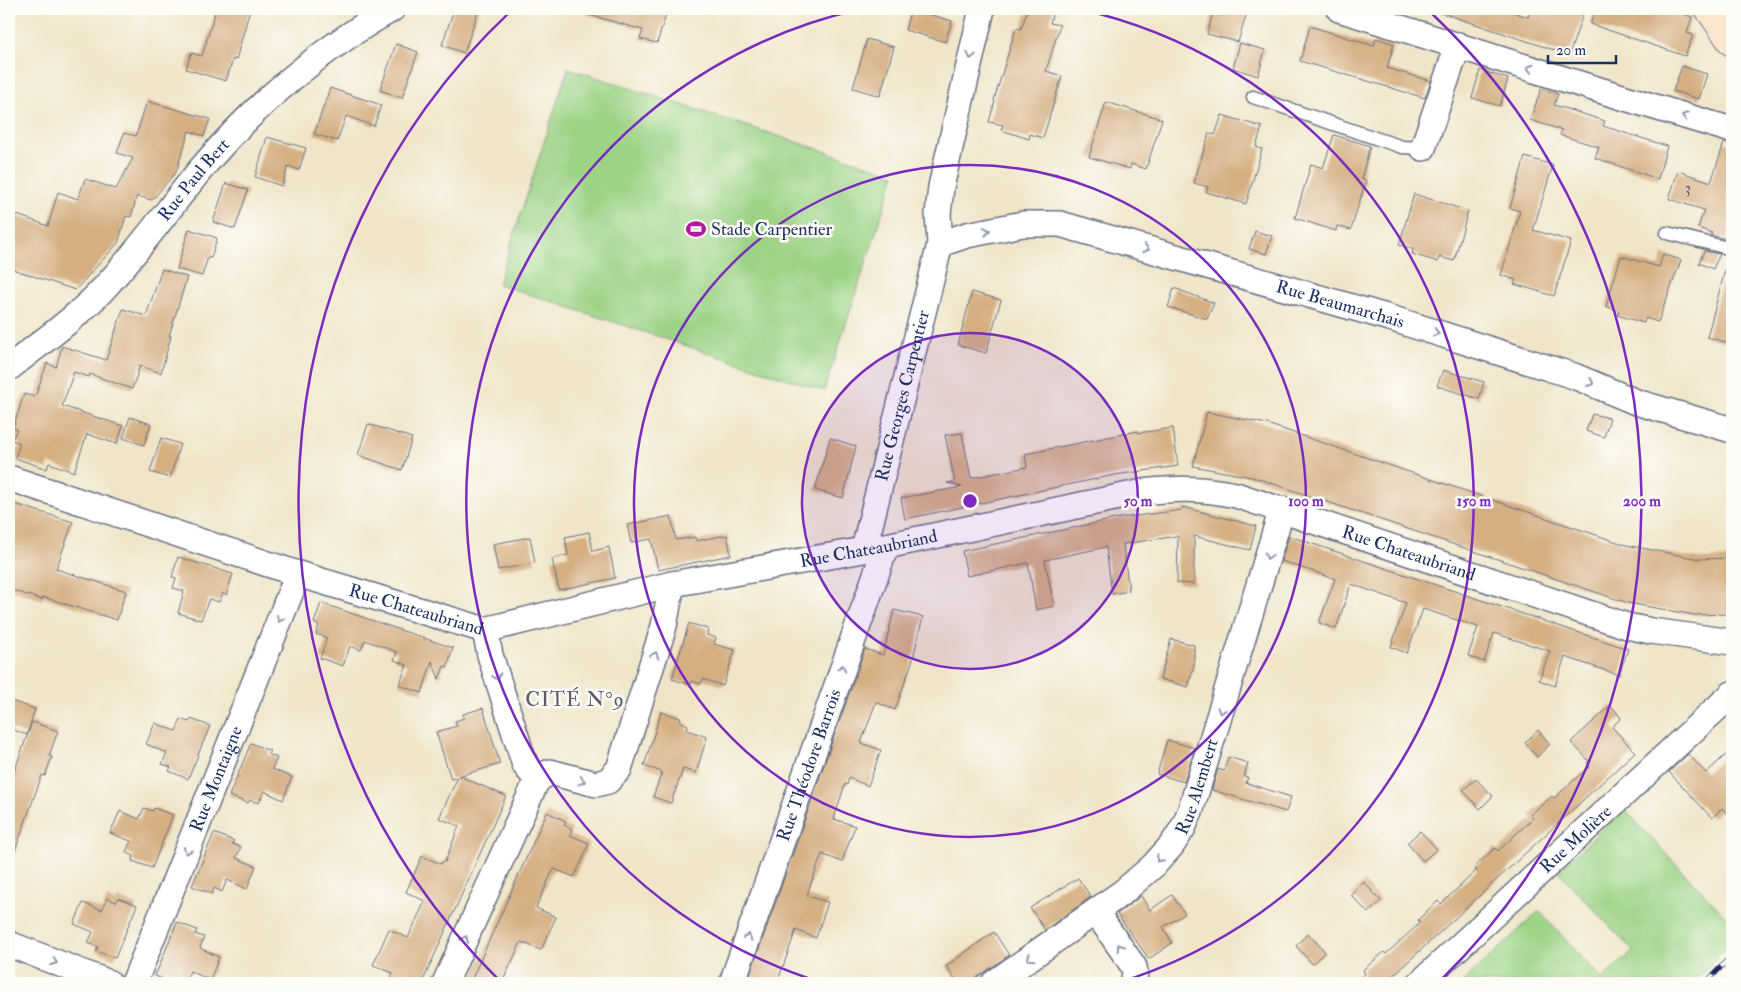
<svg xmlns="http://www.w3.org/2000/svg" width="1741" height="992" font-family="'IM FELL Double Pica',serif">
<rect width="100%" height="100%" fill="#fdfcf7"/>
<filter id="ink" filterUnits="userSpaceOnUse"><feTurbulence type="fractalNoise" baseFrequency=".02" numOctaves="2"/><feDisplacementMap in="SourceGraphic" scale="10" xChannelSelector="R" yChannelSelector="G"/><feConvolveMatrix kernelMatrix="1 2 1 2 8 2 1 2 1" color-interpolation-filters="sRGB"/></filter>
<filter id="wash" filterUnits="userSpaceOnUse"><feTurbulence type="fractalNoise" baseFrequency=".0096" numOctaves="4" result="noise"/><feDisplacementMap in="SourceGraphic" scale="20" xChannelSelector="R" yChannelSelector="G"/><feGaussianBlur stdDeviation="1.12" result="paint"/><feColorMatrix in="noise" values="0 0 0 0 0 0 0 0 0 0 0 0 0 0 0 0 0 1.4 0 .05"/><feComposite in="paint" operator="in"/></filter>
<g filter="url(#wash)">
<rect width="100%" height="100%" fill="#f0e5c9"/>
<path fill="#9cd385" stroke="#5c8172" d="M568 68 895 174 824 391 498 284Z
M1624 809 1725 916 1732 910V943L1693 983H1462L1539 911 1602 979 1633 951 1558 871Z"/>
<g id="blocks">
<path fill="#d5af82" d="M216 9H250L236 60 233 59 226 81 186 69 191 53 202 56Z
M454 9H479L464 53 442 45Z
M586 9H641L666 15 657 43 640 39 643 30 586 14Z
M911 9 952 21 945 42 905 30Z
M1028 9H1054L1050 23 1060 25 1046 71 1062 76 1043 138 1030 134 1029 139 1001 130 1003 125 989 122 995 101 994 100 1016 28 1021 29Z
M1214 9H1248L1238 42 1207 34Z
M1442 9H1502L1528 17 1531 9H1567L1583 14 1569 55 1442 13Z
M1596 9H1678V12L1692 17 1687 33 1693 35 1685 56 1590 24Z
M1310 26 1374 46 1376 38 1394 44 1387 68 1431 81 1425 98 1300 61Z
M867 39 894 47 880 96 853 88Z
M1240 43 1265 50 1258 76 1233 68Z
M396 44 418 52 402 98 380 90Z
M1682 66 1707 74 1699 99 1673 91Z
M1480 70 1508 79 1500 106 1472 98Z
M330 88 381 105 374 126 346 116 337 141 314 134Z
M1541 89 1558 94 1554 105 1605 121 1603 126 1667 146 1658 179 1595 158 1599 147 1560 135 1562 130 1530 120Z
M147 101 210 119 204 136 189 131 176 172 152 200 137 196 131 217 126 216 118 243 75 290 9 268V212L48 226 58 192 78 199 85 179 116 189 133 158 117 153 124 133 136 136Z
M1106 102 1162 119 1146 169 1131 164 1130 169 1089 157Z
M1222 115 1262 127 1256 147 1262 149 1246 204 1206 192 1208 187 1194 183 1209 133 1215 135Z
M1334 135 1370 146 1361 179 1366 180 1351 230 1337 226 1336 231 1295 218 1311 164 1323 168Z
M267 137 306 148 299 170 288 166 282 186 255 177Z
M1724 143 1732 144V226L1727 239 1710 235 1712 233 1698 228 1704 210 1669 199 1678 171 1711 182Z
M1525 157 1553 165 1533 230 1571 241 1554 296 1514 284 1516 280 1501 275 1520 211 1510 208Z
M226 183 248 190 235 229 213 222Z
M1414 194 1468 211 1454 261 1439 257 1438 262 1412 254 1413 249 1399 245Z
M189 229 217 238 211 258 208 257 202 276 177 269Z
M1255 231 1272 236 1266 254 1249 249Z
M1704 251 1720 254 1713 269 1699 263Z
M1663 254 1681 260 1658 322 1645 318 1644 323 1617 315 1619 311 1606 306 1621 256 1659 267Z
M1727 263H1732V344L1707 337Z
M162 269 187 277 169 336H171L161 373 140 366 132 389 90 374 89 377 74 372 62 406 123 426 117 444 87 434 74 472 49 463 47 469 15 458 20 443 12 440 17 429 13 428 24 394 35 397 47 363 56 367 62 346 106 360 123 309 146 316Z
M1174 288 1214 303 1207 319 1168 307Z
M972 292 1001 300 986 353 958 345Z
M1443 370 1484 382 1479 399 1437 386Z
M1207 412 1267 424 1626 545 1699 559 1732 558V614L1694 615 1628 603 1256 478 1193 466Z
M1592 414 1610 418 1604 437 1586 431Z
M130 417 151 424 144 445 123 438Z
M368 424 412 438 402 470 358 455Z
M1173 428 1178 466 1115 475 905 519 901 498 962 487 947 483 955 482 945 435 962 433 971 478 1027 467 1025 454 1138 431V433Z
M161 438 180 444 170 478 150 472Z
M830 438 856 446 843 498 815 490Z
M9 502 73 522 56 569 126 591 117 620 43 597 42 600 9 589Z
M1183 507 1256 526 1250 550 1194 536V584L1177 583 1178 536 1123 544 1129 591 1112 594 1106 547 1045 560 1054 606 1036 610 1028 563 967 576 962 551 1120 518 1182 510Z
M671 516 676 540 695 537 696 541 727 535 731 555 658 570 651 539 631 543 627 525Z
M589 532 593 551 609 547 615 578 559 590 552 559 568 555 565 537Z
M1289 536 1628 649 1619 675 1565 657 1555 686 1539 680 1550 651 1494 633 1484 662 1468 656 1478 627 1423 609 1407 653 1391 647 1406 603 1351 584 1336 629 1319 623 1335 579 1281 561Z
M530 537 535 563 498 570 493 544Z
M178 557 233 574 226 595 223 593 219 602 209 599 201 620 178 613 184 591 173 588 176 578 172 577Z
M321 603 453 648 447 667 444 666 439 679 432 661 422 693 399 685 407 665 394 660 397 652 365 640 361 650 350 646 343 666 320 658 327 638 316 634 319 625 314 623Z
M894 610 923 617 912 662 895 710 876 702 861 743 881 750 868 786 849 778 847 785 845 784 834 819 855 826 842 862 822 854 809 889 807 896 828 902 816 938 796 930 777 983H747L865 649 883 655Z
M689 623 708 629 707 635 716 638 714 644 735 650 723 686 703 679 701 684 692 681 691 685 672 679Z
M1171 639 1194 645V666L1188 687 1160 679Z
M9 700 35 709 27 735 9 728Z
M1611 705 1621 718 1612 727 1635 752 1385 983H1355L1365 974 1363 970 1384 952 1386 954 1420 923 1418 920 1428 910 1438 901 1441 904 1477 870 1474 867 1495 848 1498 851 1533 818 1530 815 1552 796 1554 798 1590 766 1587 763 1589 761 1571 742Z
M483 708 500 764 459 776 506 796 422 983H402L391 978 393 973 373 965 389 929 408 938 425 901 406 892 422 856 441 864 443 861 445 862 459 826 439 818 458 777 451 779 436 732 457 726 455 721 464 718 463 714Z
M661 712 681 718 680 721 688 725 687 730 707 737 696 773 683 769 671 803 653 797 662 772 644 766Z
M181 719 189 722 191 719 210 726 188 779 169 771 171 767 162 764 167 753 146 744 155 723 176 731Z
M32 722 58 731 49 756 52 757 45 776 42 775 11 862H9V786Z
M1538 730 1550 744 1537 757 1525 743Z
M1167 740 1195 748 1184 782 1157 774Z
M251 743 270 751 268 754 277 758 272 769 292 777 283 800 264 791 259 803 250 800 248 803 229 796Z
M1732 749V819L1722 808 1712 818 1669 772 1688 754 1706 773Z
M1228 757 1248 763 1244 777H1248L1246 783 1291 797 1286 812 1212 790 1218 769 1224 771Z
M1476 779 1493 796 1480 809 1463 790Z
M144 808 153 811 154 808 173 815 152 868 132 861 134 856 126 852 131 841 110 833 120 811 139 819Z
M547 812 566 821 564 825 572 829 570 835 589 843 582 861 574 877 554 869 551 874 536 908 556 917 541 950 521 942 502 983H470Z
M1420 831 1437 849 1423 861 1407 843Z
M214 833 234 841 232 844 241 847 236 858 256 866 247 889 227 880 222 892 214 888 212 894 192 886Z
M1078 878 1091 897 1045 930 1030 908Z
M1364 882 1381 901 1368 913 1351 895Z
M1172 895 1185 914 1163 927 1172 943 1149 959 1117 914 1141 896 1150 910Z
M107 898 116 902 118 898 137 905 115 958 96 951 98 947 88 943 93 932 74 924 83 903 102 910Z
M177 922 197 930 195 934 204 937 200 948 219 957 210 980 190 971 185 983H173L155 976Z
M994 932 1009 955 969 983H958L946 966Z
M1308 933 1325 952 1312 964 1296 946Z"/>
</g>
</g>
<g filter="url(#ink)">
<use href="#blocks" fill-opacity="0" stroke="#666f83" stroke-width="1"/>
<g fill="none" stroke-linecap="round" stroke-linejoin="round">
<defs>
<path id="lane" d="M1253 97 1402 147 1423 148
M1667 233 1732 249"/>
<g id="street">
<path d="M1339 9C1470 49 1601 92 1732 130"/>
<path d="M1423 148 1458 45"/>
<path id="s1" d="M940 244 967 235 1023 224H1060L1390 318 1574 376 1636 402 1732 430"/>
<path id="s2" d="M9 368C41 342 77 318 105 287 139 250 169 208 201 169 255 105 319 50 392 9"/>
<path id="s3" d="M9 478 298 574 485 630 672 584 886 546 1143 492C1179 488 1200 488 1236 495L1627 626 1651 631 1732 642"/>
<path id="s4" d="M864 549 940 244 938 214 941 187 982 9"/>
<path d="M485 630 490 655 525 765 537 780"/>
<path d="M1096 912 1134 967 1135 973 1133 983"/>
<path d="M9 944 109 983"/>
<path id="s5" d="M134 983 298 574"/>
<path d="M445 983 537 780 550 772 596 784 608 781 619 769 664 626 672 584"/>
<path id="s6" d="M732 983 886 546"/>
<path id="s7" d="M994 983 1123 892 1153 866 1172 845 1183 828 1190 812 1282 509"/>
<path id="s8" d="M1420 983 1732 694"/>
</g>
<path id="secondary" d="M1709 9 1732 42"/>
</defs>
<use href="#lane" stroke="#666f83" stroke-width="15"/>
<use href="#street" stroke="#666f83" stroke-width="28"/>
<use href="#secondary" stroke="#666f83" stroke-width="30"/>
<use href="#lane" stroke="#fff" stroke-width="12"/>
<use href="#street" stroke="#fff" stroke-width="25"/>
<use href="#secondary" stroke="#fbe5cf" stroke-width="28"/>
<defs>
<path id="rail" d="M1706 983 1732 955
M1726 983 1732 977"/>
</defs>
<use href="#rail" stroke="#1b2f5e" stroke-width="5.5"/>
<use href="#rail" stroke="#fdfcf7" stroke-width="4" stroke-dasharray="11" stroke-linecap="butt"/>
</g>
<defs><path id="oneway-chevron" d="M-2-3.5L2.5 0L-2 3.5" fill="none" stroke-width="1.6" stroke-linecap="round" stroke-linejoin="round" transform="scale(1.25)"/></defs>
<g stroke="#8d97ae">
<use href="#oneway-chevron" transform="translate(971 56) rotate(103)"/>
<use href="#oneway-chevron" transform="translate(1530 68) rotate(-162)"/>
<use href="#oneway-chevron" transform="translate(1685 116) rotate(-164)"/>
<use href="#oneway-chevron" transform="translate(987 231) rotate(-11)"/>
<use href="#oneway-chevron" transform="translate(1146 249) rotate(16)"/>
<use href="#oneway-chevron" transform="translate(1436 333) rotate(17)"/>
<use href="#oneway-chevron" transform="translate(1591 383) rotate(23)"/>
<use href="#oneway-chevron" transform="translate(1268 556) rotate(107)"/>
<use href="#oneway-chevron" transform="translate(280 619) rotate(112)"/>
<use href="#oneway-chevron" transform="translate(655 655) rotate(-72)"/>
<use href="#oneway-chevron" transform="translate(842 668) rotate(-71)"/>
<use href="#oneway-chevron" transform="translate(497 677) rotate(72)"/>
<use href="#oneway-chevron" transform="translate(1221 711) rotate(107)"/>
<use href="#oneway-chevron" transform="translate(582 781) rotate(15)"/>
<use href="#oneway-chevron" transform="translate(187 851) rotate(112)"/>
<use href="#oneway-chevron" transform="translate(1159 859) rotate(133)"/>
<use href="#oneway-chevron" transform="translate(748 937) rotate(-71)"/>
<use href="#oneway-chevron" transform="translate(465 939) rotate(-66)"/>
<use href="#oneway-chevron" transform="translate(1120 947) rotate(-125)"/>
<use href="#oneway-chevron" transform="translate(1030 958) rotate(145)"/>
<use href="#oneway-chevron" transform="translate(54 962) rotate(21)"/>
</g>
</g>
<circle cx="970" cy="501" r="168" fill="#7b2cbf" fill-opacity=".12"/>
<g fill="none" stroke="#7b2cbf" stroke-width="2.5">
<circle cx="970" cy="501" r="168"/>
<circle cx="970" cy="501" r="336"/>
<path d="M823 983A504 504 0 0 1 861 9M1079 9A504 504 0 0 1 1117 983"/>
<path d="M499 980A672 672 0 0 1 512 10M1428 10A672 672 0 0 1 1441 980"/>
</g>
<defs>
<symbol id="stadium-bare" viewBox="-9 -9 18 18"><path d="M0-5a6.5 5 0 1 0 0 10a6.5 5 0 1 0 0-10ZM-3.5-1.8h7v3.6h-7Z" fill="#b5179e" stroke="#fdfcf7" stroke-width="2.5" paint-order="stroke"/></symbol>
</defs>
<g fill-rule="evenodd">
<use href="#stadium-bare" x="682" y="215" width="28" height="28"/>
</g>
<g text-anchor="middle" dominant-baseline="central" stroke-width="5" stroke-linejoin="round" paint-order="stroke">
<g font-size="15" fill="#4a4f67">
<text x="1688" y="188">3</text>
</g>
<g font-size="18" fill="#1b2f5e" stroke="#fdfcf7">
<text stroke="none"><textPath href="#s2" startOffset="265">Rue Paul Bert</textPath></text>
<text stroke="none"><textPath href="#s1" startOffset="414">Rue Beaumarchais</textPath></text>
<text stroke="none"><textPath href="#s4" startOffset="158">Rue Georges Carpentier</textPath></text>
<text stroke="none"><textPath href="#s3" startOffset="892">Rue Chateaubriand</textPath></text>
<text stroke="none"><textPath href="#s3" startOffset="1448">Rue Chateaubriand</textPath></text>
<text stroke="none"><textPath href="#s3" startOffset="428">Rue Chateaubriand</textPath></text>
<text stroke="none"><textPath href="#s6" startOffset="231">Rue Théodore Barrois</textPath></text>
<text stroke="none"><textPath href="#s5" startOffset="220">Rue Montaigne</textPath></text>
<text stroke="none"><textPath href="#s7" startOffset="290">Rue Alembert</textPath></text>
<text stroke="none"><textPath href="#s8" startOffset="212">Rue Molière</textPath></text>
</g>
<g font-size="18" fill="#1b2f5e" stroke="#fdfcf7" text-anchor="start">
<text x="711" y="229">Stade Carpentier</text>
</g>
<g font-size="20" letter-spacing="1" fill="#5c5c6b" stroke="#fdfcf7">
<text x="575" y="699">CITÉ N°9</text>
</g>
</g>
<circle cx="970" cy="501" r="8" fill="#7b2cbf" stroke="#fdfcf7" stroke-width="2.5"/>
<g font-size="15" text-anchor="middle" font-weight="bold" fill="#7b2cbf" stroke="#fdfcf7" stroke-width="5" stroke-linejoin="round" paint-order="stroke">
<text x="1138" y="506">50 m</text>
<text x="1306" y="506">100 m</text>
<text x="1474" y="506">150 m</text>
<text x="1642" y="506">200 m</text>
</g>
<rect width="1741" height="992" fill="none" stroke="#fdfcf7" stroke-width="30"/>
<path d="M1548 55v8h68v-8" fill="none" stroke="#1b2f5e" stroke-width="2.5"/>
<text x="1556" y="55" font-size="15" fill="#1b2f5e" stroke="#fdfcf7" stroke-width="4" paint-order="stroke">20 m</text>
</svg>
